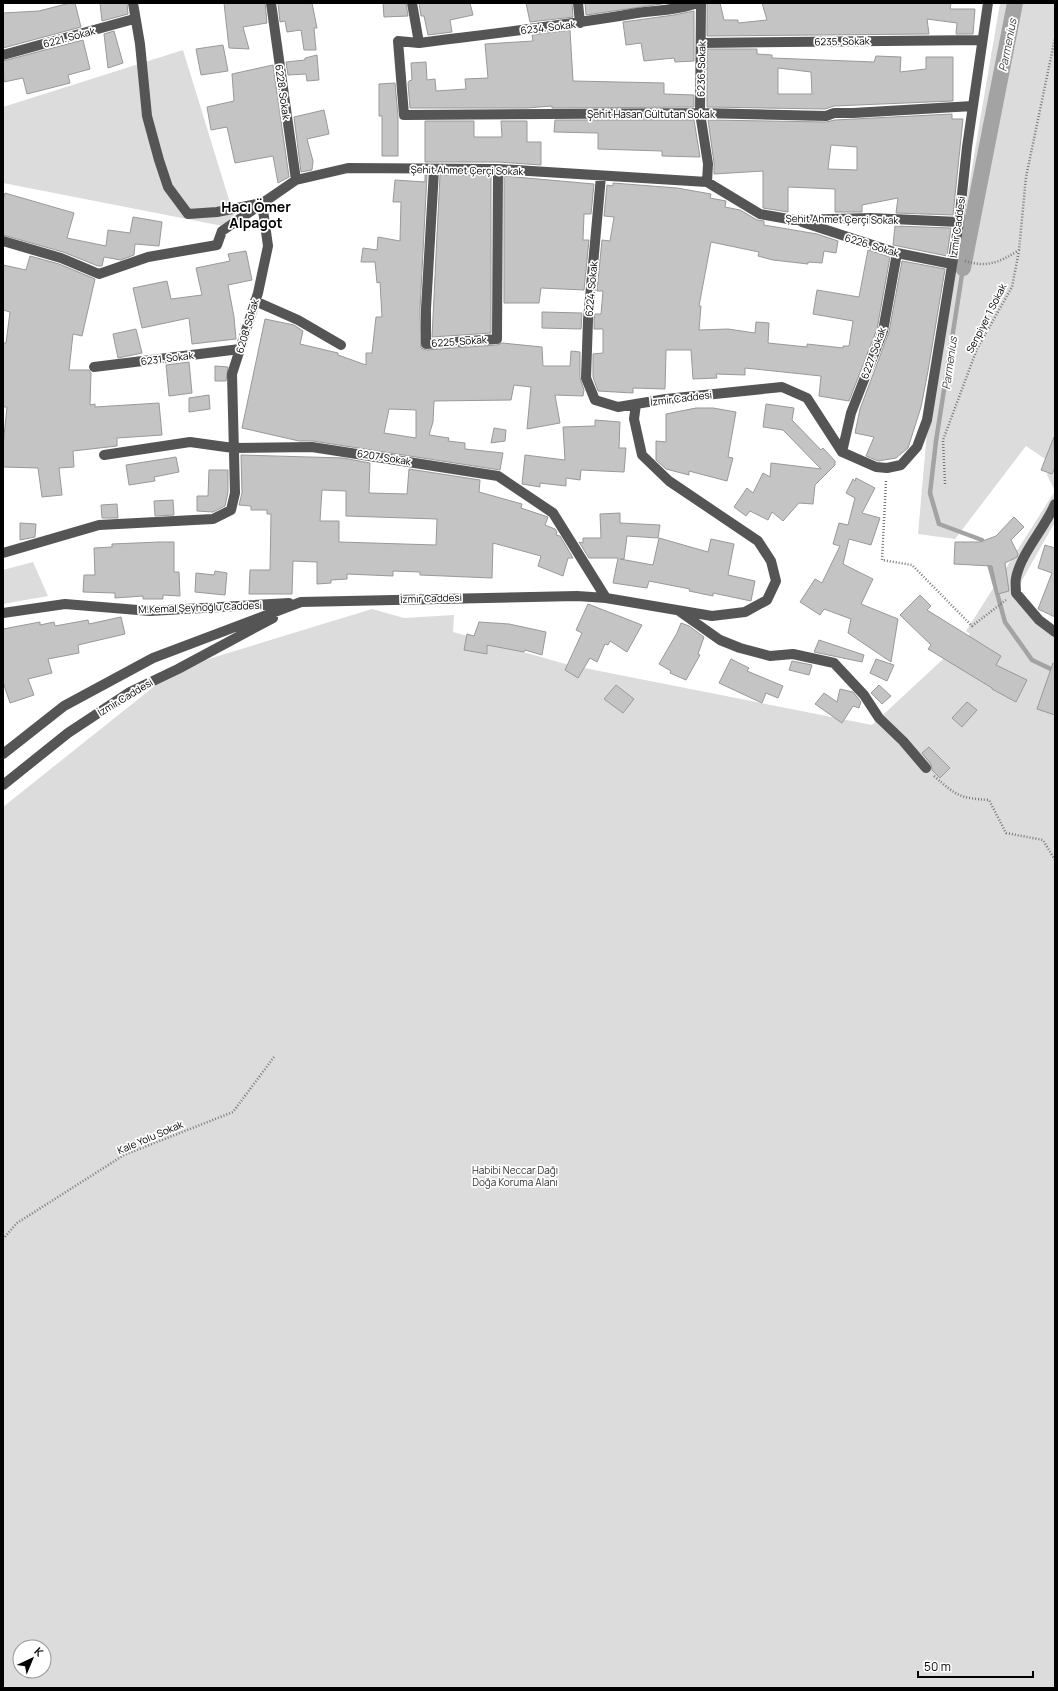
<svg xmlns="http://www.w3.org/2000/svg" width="1058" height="1691" font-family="Manrope,sans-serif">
<rect width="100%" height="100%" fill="#fff"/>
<path fill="#dcdcdc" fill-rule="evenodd" d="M1000 3H1055V522L1016 591 1023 608 1055 628V1688H3V807L176 669 372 609 404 618 454 615 453 632 569 665 872 725 970 634 966 631 1055 491 1047 475 1051 463 1026 446 955 539 918 534 927 432ZM20 1647H44V1671H20Z
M183 50 238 229 3 183V107Z
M33 562 48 596 3 604V570Z"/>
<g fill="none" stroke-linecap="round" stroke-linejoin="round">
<path stroke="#a3a3a3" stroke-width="4.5" d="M963 268 936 441 930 493 939 524 982 540 984 545
M988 560 1005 622 1032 660 1055 671"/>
<path stroke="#a3a3a3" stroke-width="16" d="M963 268 1015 3"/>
</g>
<path fill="#c4c4c4" stroke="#999" fill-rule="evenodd" d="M70 3H75L81 27 3 48V13L39 11Z
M100 3H127L128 14 102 21Z
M224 3H265L267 23 243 27 249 49 229 48Z
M278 3H312L317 28H314L316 50H304L301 30 287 32 285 21 280 22Z
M383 3H406L408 16 384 17Z
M419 3H470L473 15 450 20 452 32 428 35 424 16H421Z
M526 3H572L573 17 530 22Z
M585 3H668L586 15Z
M707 3H720L724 20H738V23L767 20 762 3H951L950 9H975L973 34H956L957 23 927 19 929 34 707 36Z
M694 11V61L675 62 674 58 644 61 641 43 626 45 623 22 674 15Z
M570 30 573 81 664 83V94L694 95V107L552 108V106L527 108H410L408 83 409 81 412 80 411 63 426 62 427 80 435 79 436 91 466 89 465 79 488 78 485 44 533 41 532 35Z
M114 31 123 63 108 68 104 34Z
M83 40 90 69 68 75 70 83 27 94 23 78 4 82 3 61Z
M223 45 228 71 201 75 196 49Z
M707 49H757V54L772 55V58L874 62 876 56 901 57 900 72 926 69V57H953V101L834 106 825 109 707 107ZM778 68 811 72 812 94H778Z
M317 55 319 80 307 81 306 74 288 75 286 62 305 60V58Z
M273 65 289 177 278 183 273 156 235 163 227 127 211 130 207 107 234 101 232 74Z
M395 83 398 116V156H382V116H379V84Z
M324 110 329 134 307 139 313 161 312 170 301 172 294 117Z
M952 114V119H963L953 215 896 213 898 198 862 205V212H835V189L788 187V212L763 208V171L714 174V163L708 120 826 122 835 120ZM831 145 857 147V170L828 169Z
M555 120H694L700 157 662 156V151L598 149V133L554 132Z
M425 121H474V137H502L501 121H527V142H541V165L498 162H425Z
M425 175H427L420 309 421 348 426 350 497 345 502 343 542 347 543 366H570L571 351 580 352V378L584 390 583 396 555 395 560 423 527 429 531 387 514 385 511 400 434 401 433 422 429 435 449 438 448 441 465 443V449L503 453 500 470 313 441H299L242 428 265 319 294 325 303 331 300 344 338 353V355L366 365V353H372L376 317H382L380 282 377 283 375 262H361L363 248 377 250 378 237 400 241 401 202H393L395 180 425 182ZM389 409 416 410V438L384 433Z
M440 175H491V333L432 337Z
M504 176 594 184 591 214H584L583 240H589L584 290 541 288 539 303H504Z
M613 183 677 188 711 194 710 198 726 201 725 207 740 210 757 220 764 221V225L817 234 838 241 836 253 824 251 822 263 808 262V264L773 260 758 256 759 252 711 242 699 306H701L699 330 728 329 755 333 756 322 769 323 768 343 807 347V344L843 348V346H849L853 321 813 314 817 290 859 297 868 250 890 257 877 329 849 401 819 396 821 376 745 368V375L716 374 717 378 693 379 691 350H666L665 389 633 388V393L598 391 593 377V354L603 353V329H594V320L595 314H601L603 291H597L602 240 610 241 614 217 604 216 607 185 613 186Z
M5 193 74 213 67 238 106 246 108 230 130 233 133 217 162 222 159 246 135 244 134 255 121 260 104 257 102 266H98L63 252 3 235V200Z
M895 226 951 228 947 256 893 245Z
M246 251 252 280 228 285 234 317 236 339 192 344 189 318 142 328 133 288 167 281 171 299 202 295 196 268 230 261 228 254Z
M30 256 59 264 95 279 82 336 73 334 69 370H89L91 373 90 405 95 404V407L159 403 162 435 117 438V446L73 451 74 467 59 468 62 495 42 497 38 468 3 467V446L7 407H3V343H6L10 312 3 310V265L26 270Z
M902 261 945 269 928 371 921 407 908 448 896 458 878 461 866 456 874 437 855 433 860 409 889 332Z
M542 312 582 313 581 329 542 328Z
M136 329 142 353 118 358 113 334Z
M189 362 192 393 169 396 166 365Z
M215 366 228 367 226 381H215Z
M209 395 210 409 189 412V398Z
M766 404 794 408 792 420 821 450 823 448 835 461V465L815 485 813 504 799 503 783 521 772 512 768 520 750 511 746 516 734 507 747 488 753 493 763 473 770 477 771 463 821 469 783 430 763 427Z
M696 408H713L736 412 728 457 733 458 727 481 689 471V475L666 469 656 460V441L666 442V414Z
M595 420 620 422 619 448H626L624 472 581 470 580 480 566 478V486L540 483V487L522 484 525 455 565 460 563 427 595 426Z
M494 428 506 430 505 441 491 443Z
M1054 437 1055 467 1052 474 1041 470Z
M241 455 343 458 370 463 369 493 407 494 409 469 480 480 479 492 522 504 521 508 548 517 545 525 555 529 557 532 556 535 560 536 573 558H568L563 576 538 566 541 556 493 543 492 578 420 575V572L393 571V576L347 574V579L331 580V583L317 584V562L293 561 292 594H249L250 570H270L271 514H267V510H251V506L239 505 242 493ZM322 490 346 491V516L437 519 436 545 339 542V521H320Z
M176 457 179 472 154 477 155 481 129 485 126 465Z
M209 470H228V492L225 506 213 512 197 511V496H208Z
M856 478 875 488 862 513 880 518 871 545 849 539 843 564 873 579 861 604 898 619 891 662 848 633 851 619 824 609 820 615 800 602 815 579 822 583 840 546 833 544 839 523 848 525 855 498 846 493 853 479 855 481Z
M173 500 174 515 155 516 154 501Z
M117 504 118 518H102L101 505Z
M620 513V523L660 525 658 538 627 536 624 559H620L653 565 659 538 708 552 711 539 734 544 728 575 755 581 751 601 713 593V596L689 591 690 589 649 581 647 588 613 583 618 558H589L579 542 583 543V538H601L600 514Z
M1014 517 1024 527 1011 540 1018 554 1017 557 1005 563 1009 591 998 594 992 566 954 564 955 542H980L996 536Z
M20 523 36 524 35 537 20 540Z
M159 542H174V572H179L180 596 163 595V599H143V596L115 598V593L83 592 84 575H95L94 548 112 547V544Z
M1045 545 1055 548V617L1038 609 1052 573 1038 568Z
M215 571 227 573 225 595 195 592 196 573 214 575Z
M920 595 931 606 927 610 1001 656 996 665 1027 680 1016 702 992 689V688L928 649 931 645 900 615Z
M588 604 642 625 627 652 610 641 608 645 605 644 597 662 590 658 578 678 565 670 582 633 576 630Z
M121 617 125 634 78 645 79 653 48 659 52 673 28 679 34 695 10 703 3 682V629L40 622V625L54 622 55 626 88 620 89 624Z
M479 622 509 624 546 632 542 655 525 650 524 652 487 645V654L464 650 467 634 474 636Z
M681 623 689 626 704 637 698 654 700 655 686 680 670 673 671 671 659 664 677 633Z
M819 640 864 655 862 662 814 652Z
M731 659 749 668 747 671 783 686 778 698 766 693 762 703 719 683Z
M876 659 894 665 887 681 870 673Z
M792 661 812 665 809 675 789 670Z
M1053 663 1055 664V715L1037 709Z
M616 685 634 699 623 713 604 699Z
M879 685 891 696 882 704 871 693Z
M840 689 853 692 861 702 859 708 853 706 842 723 815 704 824 693 837 702Z
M967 702 977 710 962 727 952 718Z
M929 747 950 768 940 778 932 770 931 764 922 753Z"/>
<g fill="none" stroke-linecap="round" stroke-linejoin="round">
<path stroke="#777" stroke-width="2.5" stroke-dasharray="1 2" stroke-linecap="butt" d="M965 261C988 268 1000 262 1019 250L1026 177 1055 38
M886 481 882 560 912 565 972 626 1006 600
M945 484 943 440 977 349 1012 287 1019 251
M934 776C957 796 959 798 989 800L1006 833 1043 840 1055 860
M3 1239 17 1223 124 1155 233 1112 274 1057"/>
<path stroke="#555" stroke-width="10" d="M271 3 296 180
M412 3 419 43
M578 3 580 23
M697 3C677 11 653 10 631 14 561 26 490 34 419 43L398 41 404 115 700 113 826 116 834 113H853L973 106
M701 3 700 113 708 164 707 182
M701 43 982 40
M3 55 134 19
M434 170 426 309V344L497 339 498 169
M601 176 588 320 586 378 595 400 618 407 636 404
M802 222 897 253 952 264
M3 241 61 258 99 274 148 257 217 245 222 231 296 180 348 168 498 169 707 182 760 214 794 220 870 218 959 222
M255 301 298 320 341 345
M94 367 240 349
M842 452 851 413 883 331 897 253
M104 455 190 442 233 448 312 447 498 476 553 513 606 598
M1055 504C1045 528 1021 553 1016 578 1015 582 1016 588 1016 593L1039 620 1055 632
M3 553 99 525 213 519 231 510 235 493 232 374 258 293 268 246 262 203 217 212 188 214 168 187 159 160 147 116 140 44 133 3
M679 611 720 640 740 648 770 656 793 654 834 663 864 695 879 718 903 741 926 768
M3 613 65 604 150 611 289 603
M3 754 64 706 153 658 301 602 577 596 606 598 712 616 745 612 767 600 776 581 771 561 758 541 669 481 642 455 634 419 636 404 666 399 782 387 807 398 842 452 876 467 887 468 901 465 917 447 927 420 959 222 967 147 988 3
M3 785 68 733 130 692 178 669 273 618"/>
</g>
<g text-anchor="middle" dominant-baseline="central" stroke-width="3.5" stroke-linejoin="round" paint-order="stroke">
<g font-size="10" fill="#000" stroke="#fff">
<text transform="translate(548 27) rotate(-7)">6234. Sokak</text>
<text transform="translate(69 37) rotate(-15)">6221. Sokak</text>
<text transform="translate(842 41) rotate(-1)">6235. Sokak</text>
<text transform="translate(701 69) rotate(-89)">6236. Sokak</text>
<text transform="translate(283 92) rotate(82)">6228. Sokak</text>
<text x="651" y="114">Şehit Hasan Gültutan Sokak</text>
<text transform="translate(467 170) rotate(1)">Şehit Ahmet Çerçi Sokak</text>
<text transform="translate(842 219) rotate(1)">Şehit Ahmet Çerçi Sokak</text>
<text transform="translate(957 227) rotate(-82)">İzmir Caddesi</text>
<text transform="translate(872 245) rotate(17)">6226. Sokak</text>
<text transform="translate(591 289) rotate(-85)">6224. Sokak</text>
<text transform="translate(986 318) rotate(-63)">Senpiyer 1 Sokak</text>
<text transform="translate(247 326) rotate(-73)">6208. Sokak</text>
<text transform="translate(459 341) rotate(-4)">6225. Sokak</text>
<text transform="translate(873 353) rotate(-70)">6227. Sokak</text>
<text transform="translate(167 358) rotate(-7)">6231. Sokak</text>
<text transform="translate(681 398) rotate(-7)">İzmir Caddesi</text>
<text transform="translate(384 457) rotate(9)">6207. Sokak</text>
<text transform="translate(431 598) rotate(-2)">İzmir Caddesi</text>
<text transform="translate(200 607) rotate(-2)">M.Kemal Şeyhoğlu Caddesi</text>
<text transform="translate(125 697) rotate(-31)">İzmir Caddesi</text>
<text transform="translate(150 1137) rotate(-23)">Kale Yolu Sokak</text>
</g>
<g font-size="10" fill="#333" stroke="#fff">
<text x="515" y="1170">Habibi Neccar Dağı<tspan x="515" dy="12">Doğa Koruma Alanı</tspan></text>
</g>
<g font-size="11" font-style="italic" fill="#444" stroke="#fff">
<text transform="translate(1007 45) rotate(-79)">Parmenius</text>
<text transform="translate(949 363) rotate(-82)">Parmenius</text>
</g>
<g font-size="14" font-weight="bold" fill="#000" stroke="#fff">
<text x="256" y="206">Hacı Ömer<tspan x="256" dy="16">Alpagot</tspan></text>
</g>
</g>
<rect width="1058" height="1691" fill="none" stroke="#000000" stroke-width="8"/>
<g transform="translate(32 1659) rotate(44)"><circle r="19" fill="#ffffff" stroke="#999999"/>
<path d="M0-3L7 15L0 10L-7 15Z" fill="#000000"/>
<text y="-6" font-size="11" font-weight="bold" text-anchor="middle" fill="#000000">K</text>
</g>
<path d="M918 1671v6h115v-6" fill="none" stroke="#000000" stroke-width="2"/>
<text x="924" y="1671" font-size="12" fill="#000000" stroke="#ffffff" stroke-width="3" paint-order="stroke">50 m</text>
</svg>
